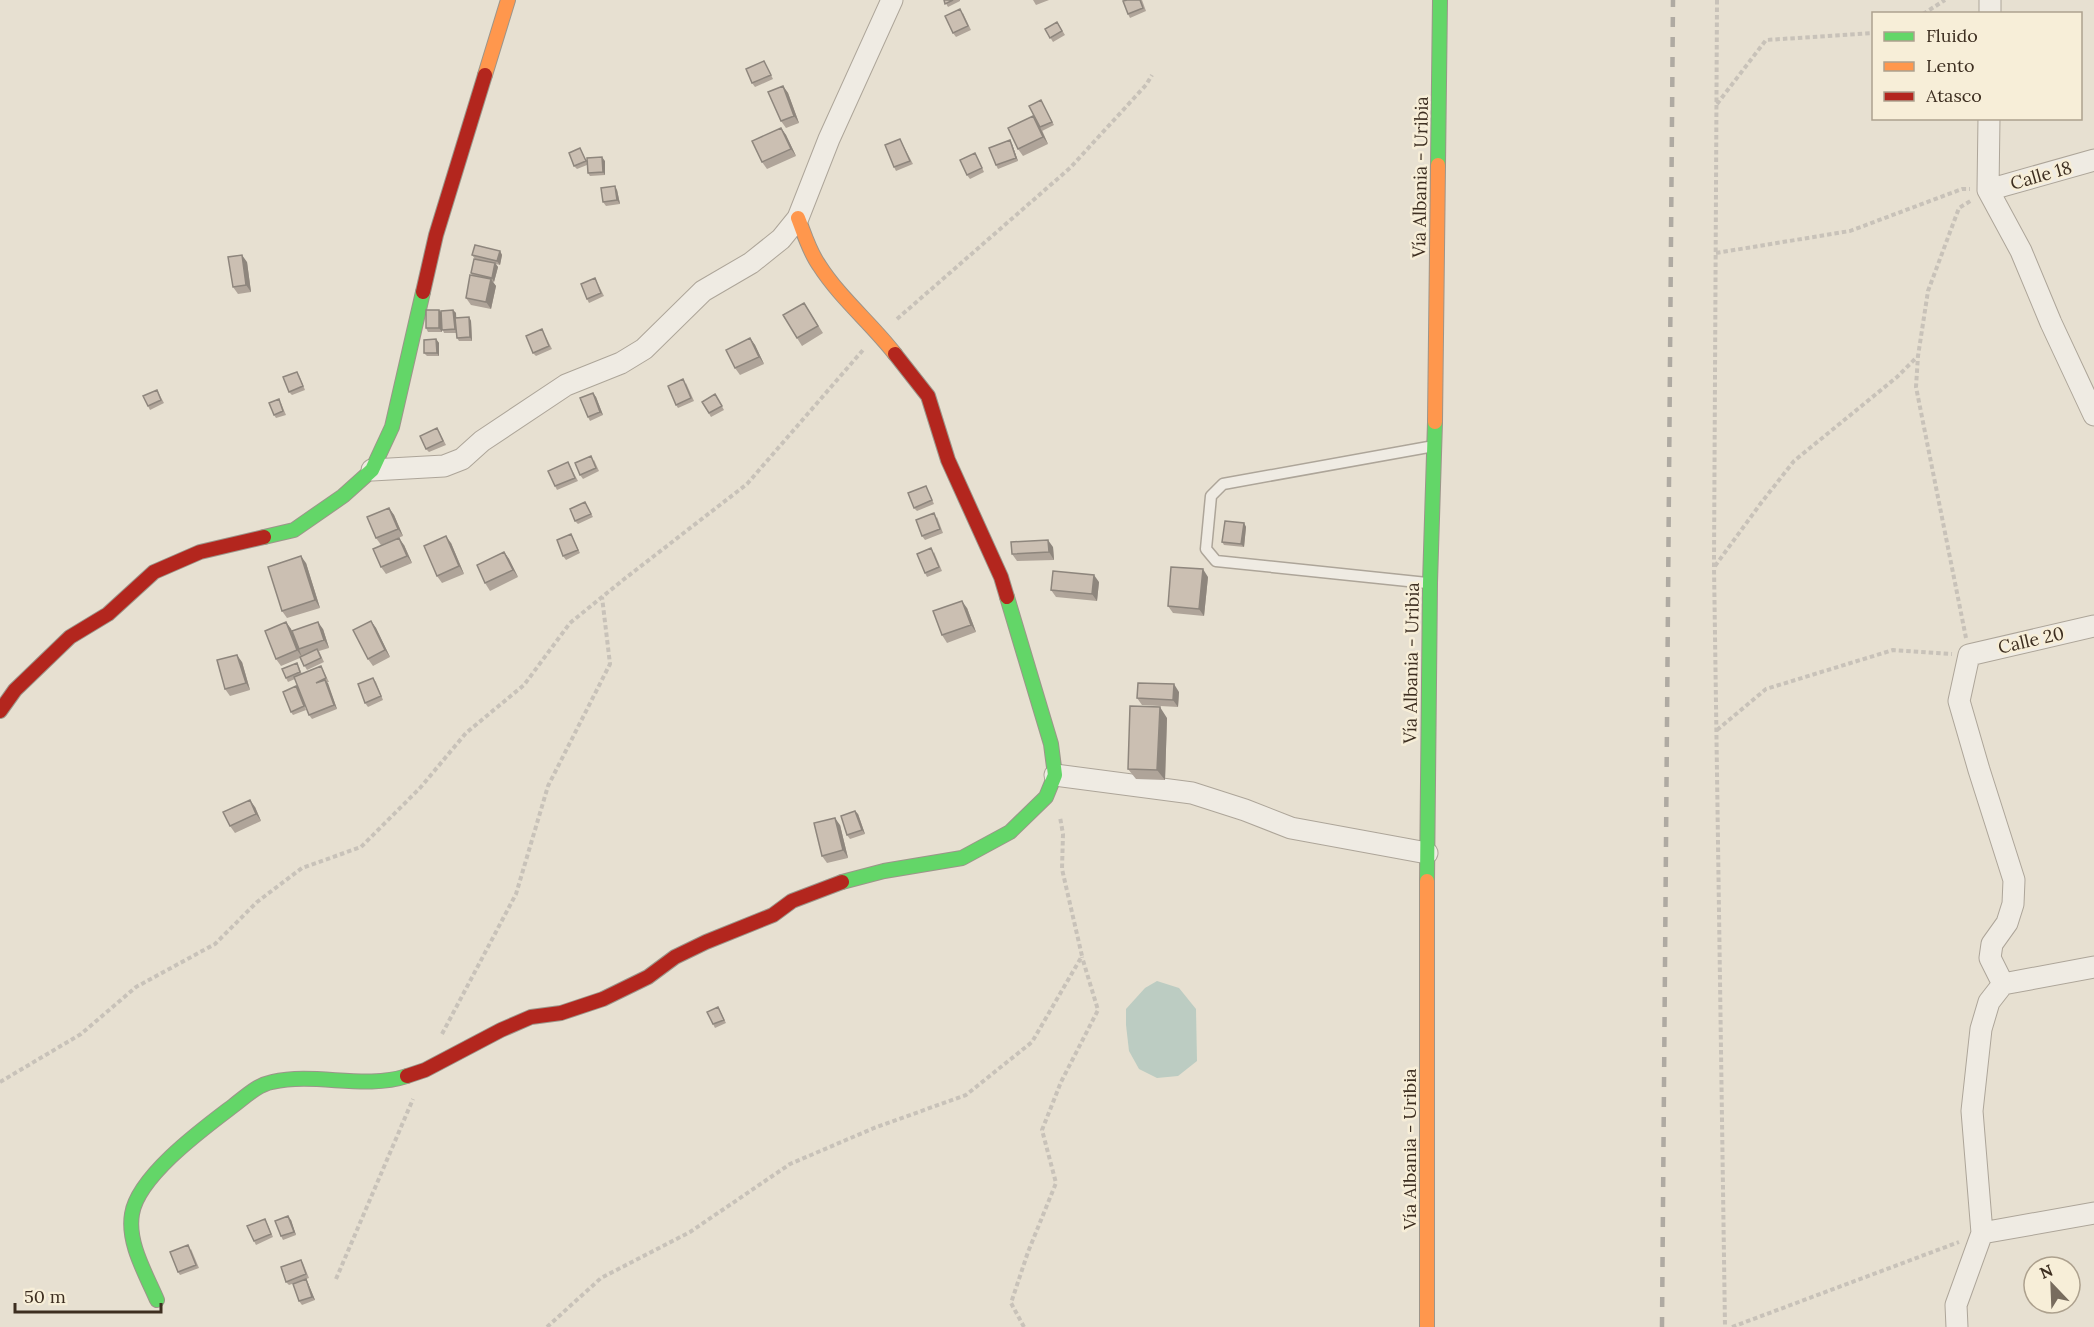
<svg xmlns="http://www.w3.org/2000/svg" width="2094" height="1327" font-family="Lora,serif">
<rect width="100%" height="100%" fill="#e7e0d1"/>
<path fill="#bcccc2" d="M1157 981 1179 988 1196 1009 1197 1061 1178 1076 1157 1078 1139 1069 1129 1051 1126 1025V1009L1145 988Z"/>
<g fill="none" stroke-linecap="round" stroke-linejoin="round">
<defs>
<path id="lane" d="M1427 583 1216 561 1206 549 1211 496 1223 484 1434 446"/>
<path id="street" d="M1990 14V0
M1989 118 1988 190 2021 251 2051 323 2094 415
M1988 190 2094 160
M372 470 444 466 462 459 482 441 566 385 621 363 644 349 703 291 751 263 781 239 798 218 829 139 892 0
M1055 775 1192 793 1245 810 1291 828 1427 853
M2003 984 1990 958 1992 944 2007 923 2013 904 2014 880 1979 770 1959 701 1969 655 2094 626
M2003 984 2094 967
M1982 1233 2094 1213
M1957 1327 1956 1305 1982 1233 1972 1111 1981 1029 1989 1002 2003 984"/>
<path id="fast" d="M1438 165 1440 0
M264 537 294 530 343 496 372 470 392 427 423 292
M1427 881 1430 583 1435 422
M842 882 884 871 962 858 1010 832 1046 797 1055 775 1051 744 1007 597
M157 1300C146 1274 127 1243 132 1214 138 1176 204 1128 233 1106 245 1097 257 1085 272 1082 316 1072 364 1090 407 1076"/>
<path id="slow" d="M485 75 508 0
M798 218C804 233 809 251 819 265 840 298 871 323 895 354
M1435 422 1438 165
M1427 881V1327"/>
<path id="jam" d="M423 292 436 235 485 75
M895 354 928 396 948 460 1001 577 1007 597
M0 711 15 690 70 637 108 614 154 572 200 552 264 537
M407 1076 425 1070 501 1030 531 1017 561 1013 603 999 648 977 675 957 706 942 773 915 792 901 842 882"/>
</defs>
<use href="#lane" stroke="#ada599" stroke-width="13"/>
<use href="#street" stroke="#ada599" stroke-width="23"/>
<use href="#fast" stroke="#9c958a" stroke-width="16"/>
<use href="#slow" stroke="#9c958a" stroke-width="16"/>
<use href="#jam" stroke="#9c958a" stroke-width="16"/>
<path stroke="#c8c2b9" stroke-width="4" stroke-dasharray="4.5 3" stroke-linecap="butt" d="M1717 0 1714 566 1725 1327
M1923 14 1945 0
M1717 104 1766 40 1874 33
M1716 253 1850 231 1962 189H1970
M897 319 1070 168 1146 85 1152 75
M1715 566 1761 503 1794 461 1897 377 1917 357
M1966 638 1916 387 1918 356 1928 291 1959 208 1972 200
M1717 730 1766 689 1893 650 1952 654
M442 1034 516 894 548 786 610 664 602 597
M0 1082 81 1034 136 987 215 944 257 902 302 868 361 847 420 788 466 733 524 685 570 623 623 580 747 484 863 350
M336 1279 413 1099
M547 1327 601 1278 690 1232 790 1164 874 1128 966 1095 1032 1042 1082 956 1062 869 1063 834 1060 817
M1024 1327 1011 1303 1028 1252 1056 1183 1042 1130 1061 1082 1098 1010 1082 957
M1732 1327 1959 1242"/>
<use href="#lane" stroke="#efebe3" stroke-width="10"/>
<use href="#street" stroke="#efebe3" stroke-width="21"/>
<use href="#fast" stroke="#63d668" stroke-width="14"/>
<use href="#slow" stroke="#ff974d" stroke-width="14"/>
<use href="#jam" stroke="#b3261e" stroke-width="14"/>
<path stroke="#afaaa2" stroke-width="4.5" stroke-dasharray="10 10" stroke-linecap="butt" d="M1662 1327 1673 0"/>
</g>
<path fill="#afa499" d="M944 0H960V1L948 7Z
M1033 0H1049L1036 5Z
M1127 0H1142L1146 11 1130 18 1128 14Z
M963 13 971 30 956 37 953 33Z
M1057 22 1065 35 1053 42 1045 29Z
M764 61 773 79 755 87 752 83Z
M783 86 788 93 799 123 786 128 781 121Z
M1041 100 1054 125 1042 131V130L1048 144 1023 156 1018 149Z
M781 128 786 135 796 156 767 169 762 162Z
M902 143 913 164 896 171 894 167Z
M1012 144 1018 161 998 169 996 165Z
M580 148 587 162 605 161V175L590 176 588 173 587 165 577 169 574 166Z
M977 157 984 172 970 179 967 175Z
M617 190 620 204 606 206 603 202Z
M500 251 502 255 500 265 496 264 498 267 494 282 492 281 496 286 491 309 471 305 466 298 472 276 471 273 475 259 472 255Z
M247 262 251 292 238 294 233 287Z
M595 278 604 296 589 303 587 299Z
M804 303 823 333 802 346 797 338Z
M453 310 456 313V318L469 317 471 321 472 341H459L457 338 456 333H444L442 328V332H428L426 328 441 312Z
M544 333 552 349 536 356 533 353Z
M750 338 755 345 764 364 740 375 735 368Z
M436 339 439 343V356H427L424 353Z
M299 375 305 390 292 395 289 392Z
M686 383 694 401 678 408 676 405Z
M157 390 164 403 150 410 148 406Z
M593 393 596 397 603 415 590 421 588 417Z
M715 394 724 410 711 417 702 402Z
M281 403 286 415 276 418 274 415Z
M439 431 446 445 429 452 426 449Z
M594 460 599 471 583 479 580 475Z
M568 462 578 481 557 490 555 486Z
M926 486 934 504 917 511 914 508Z
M585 502 593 517 578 524 575 521Z
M389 508 394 515 403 536 381 545 376 538Z
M937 517 943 533 925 540 922 536Z
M1244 523 1246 527 1244 547 1224 545 1222 542Z
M571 534 580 553 566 560 563 556Z
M451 543 464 574 442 583 437 576Z
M404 545 412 563 386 574 381 567Z
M1053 547 1054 560 1017 561 1012 554Z
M504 552 509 559 518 577 490 591 485 583Z
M934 552 942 571 927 577 925 573Z
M306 563 320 608 287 618 282 611Z
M1208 577 1204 616 1173 613 1168 606Z
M1099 582 1097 601 1056 597 1051 590Z
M967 608 976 632 947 643 942 635Z
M371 621 376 628 390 657 373 666 368 659Z
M286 622 291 629 297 645 323 629 329 648 319 651 324 662 307 670 300 658 281 666 276 659Z
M242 662 250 690 230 696 225 689Z
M321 666 329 682H327L337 709 312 719 309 715 295 679 288 682 286 678 299 667 302 674Z
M373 678 376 682 383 700 368 707 365 703Z
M296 686 298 690 306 710 293 715 291 712Z
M1179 692 1178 707 1142 705 1137 698Z
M1167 718 1165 780 1136 779 1128 769Z
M255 807 261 821 235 833 230 826Z
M855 811 858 814 865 834 850 839 847 835Z
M840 825 848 858 827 863 822 856Z
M718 1007 726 1023 715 1028 713 1024Z
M265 1219 267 1223 273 1237 256 1245 254 1241Z
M291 1220 296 1235 283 1240 281 1236Z
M191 1249 199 1268 180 1275 178 1272Z
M301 1260 303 1263 309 1278 289 1285 286 1282Z
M306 1279 308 1283 315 1300 302 1305 299 1301Z"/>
<path fill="#8e867d" d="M783 86 788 93 799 123 794 116Z
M1033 116 1038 123 1048 144 1043 137Z
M781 128 786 135 796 156 791 149Z
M1010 140 1012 144 1018 161 1016 158Z
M602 157 605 161V175L603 172Z
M615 186 617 190 620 204 617 200Z
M500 251 502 255 500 265 497 261Z
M242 255 247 262 251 292 246 285Z
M495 263 498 267 494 282 492 278Z
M491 279 496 286 491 309 486 302Z
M439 310 442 313V332L439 328Z
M453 310 456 313 457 332 455 329Z
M469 317 471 321 472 341 470 337Z
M750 338 755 345 764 364 759 357Z
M436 339 439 343V356L437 353Z
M593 393 596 397 603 415 600 412Z
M389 508 394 515 403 536 398 529Z
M1244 523 1246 527 1244 547 1241 544Z
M446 536 451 543 464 574 459 566Z
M399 538 404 545 412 563 407 556Z
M1048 540 1053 547 1054 560 1049 552Z
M504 552 509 559 518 577 513 570Z
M301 556 306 563 320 608 315 600Z
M1203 569 1208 577 1204 616 1199 609Z
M1094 575 1099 582 1097 601 1092 594Z
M962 601 967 608 976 632 971 625Z
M371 621 376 628 390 657 385 650Z
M286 622 291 629 302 657 297 650Z
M318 622 323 629 329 648 324 640Z
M237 655 242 662 250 690 246 683Z
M325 680 328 683 337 709 334 705Z
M1174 684 1179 692 1178 707 1173 700Z
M1160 707 1167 718 1165 780 1157 770Z
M250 800 255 807 261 821 256 814Z
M855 811 858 814 865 834 862 830Z
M835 818 840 825 848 858 843 850Z
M288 1216 291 1220 296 1235 294 1232Z
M306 1279 308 1283 315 1300 312 1297Z"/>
<path fill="#cbbfb2" stroke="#8e867d" stroke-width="1.5" d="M944 0H953L945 4Z
M1127 0H1140L1143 8 1128 14 1123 1Z
M960 9 968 26 953 33 945 16Z
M1057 22 1062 31 1050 38 1045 29Z
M764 61 771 75 752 83 746 69Z
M783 86 794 116 781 121 768 92Z
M1041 100 1052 122 1040 127 1029 106Z
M1033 116 1043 137 1018 149 1008 128Z
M781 128 791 149 762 162 752 141Z
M900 139 910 161 894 167 885 145Z
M1010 140 1016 158 996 165 989 148Z
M580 148 586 161 574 166 569 153Z
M975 153 982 168 967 175 960 160Z
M602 157 603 172 588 173 587 158Z
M615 186 617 200 603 202 601 188Z
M475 245 500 251 497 261 472 255Z
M242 255 246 285 233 287 228 257Z
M474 259 495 263 492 278 471 273Z
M470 275 491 279 486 302 466 298Z
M595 278 601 293 587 299 581 284Z
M804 303 818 326 797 338 783 315Z
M426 310H439V328H426Z
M453 310 455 329 442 330 441 311Z
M469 317 470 337 457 338 455 318Z
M542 329 549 346 533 353 526 336Z
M750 338 759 357 735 368 726 350Z
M436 339 437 353H424V340Z
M297 372 303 386 289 392 283 377Z
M683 379 691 398 676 405 668 386Z
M157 390 161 400 148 406 143 396Z
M593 393 600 412 588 417 580 398Z
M715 394 722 406 709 413 702 402Z
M279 399 283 411 274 415 269 403Z
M437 428 443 441 426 449 420 436Z
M591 456 596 468 580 475 575 463Z
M568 462 575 478 555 486 548 471Z
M926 486 932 500 914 508 908 493Z
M585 502 591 514 575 521 570 509Z
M389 508 398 529 376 538 367 517Z
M934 513 940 529 922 536 916 520Z
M1225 521 1244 523 1241 544 1222 542Z
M571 534 578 550 563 556 557 540Z
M446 536 459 566 437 576 424 546Z
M399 538 407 556 381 567 373 549Z
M1048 540 1049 552 1012 554 1011 542Z
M931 548 939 567 925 573 917 554Z
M504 552 513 570 485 583 477 565Z
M301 556 315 600 282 611 268 567Z
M1171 567 1203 569 1199 609 1168 606Z
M1053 571 1094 575 1092 594 1051 590Z
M962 601 971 625 942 635 933 611Z
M371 621 385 650 368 659 353 630Z
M286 622 297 650 276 659 265 631Z
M318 622 324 640 299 649 292 631Z
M317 649 321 658 304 666 300 657Z
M237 655 246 683 225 689 217 660Z
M297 663 300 672 286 678 282 669Z
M321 666 326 678 316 683 325 680 334 705 309 715 294 677Z
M373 678 381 696 365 703 358 684Z
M1138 683 1174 684 1173 700 1137 698Z
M296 686 304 706 291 712 283 692Z
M1130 706 1160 707 1157 770 1128 769Z
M250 800 256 814 230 826 223 812Z
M855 811 862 830 847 835 841 816Z
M835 818 843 850 822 856 814 823Z
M718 1007 724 1020 713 1024 707 1012Z
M288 1216 294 1232 281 1236 275 1221Z
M265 1219 271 1234 254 1241 247 1226Z
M188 1245 196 1265 178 1272 170 1252Z
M301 1260 306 1274 286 1282 281 1267Z
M306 1279 312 1297 299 1301 293 1284Z"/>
<g text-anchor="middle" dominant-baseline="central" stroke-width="5" stroke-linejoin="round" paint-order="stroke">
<g font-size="18" fill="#3d2e20" stroke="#f7eed8">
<text transform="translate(2041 175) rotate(-16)">Calle 18</text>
<text transform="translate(1420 177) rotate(-89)">Vía Albania - Uribia</text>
<text transform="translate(2031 640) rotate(-13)">Calle 20</text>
<text transform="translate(1411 663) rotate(-89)">Vía Albania - Uribia</text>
<text transform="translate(1409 1149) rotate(-90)">Vía Albania - Uribia</text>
</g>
</g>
<rect x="1872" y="12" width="210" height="108" fill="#f7eed8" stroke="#ada18e" stroke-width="1.5"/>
<rect x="1884" y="32" width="30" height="9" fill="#63d668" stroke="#ada18e" stroke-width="1.5"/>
<text x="1926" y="42" font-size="18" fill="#3d2e20">Fluido</text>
<rect x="1884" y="62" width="30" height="9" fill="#ff974d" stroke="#ada18e" stroke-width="1.5"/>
<text x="1926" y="72" font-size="18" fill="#3d2e20">Lento</text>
<rect x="1884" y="92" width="30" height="9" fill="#b3261e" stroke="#ada18e" stroke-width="1.5"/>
<text x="1926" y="102" font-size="18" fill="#3d2e20">Atasco</text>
<g transform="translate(2052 1285) rotate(337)"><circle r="28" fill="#f7eed8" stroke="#ada18e" stroke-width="1.5"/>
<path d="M0-4.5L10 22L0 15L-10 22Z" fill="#786c5e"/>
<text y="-9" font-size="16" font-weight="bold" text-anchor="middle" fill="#3d2e20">N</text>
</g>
<path d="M15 1303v9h146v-9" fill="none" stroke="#3d2e20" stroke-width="3"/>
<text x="24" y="1303" font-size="18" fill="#3d2e20" stroke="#f7eed8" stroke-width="4.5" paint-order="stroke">50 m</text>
</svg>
